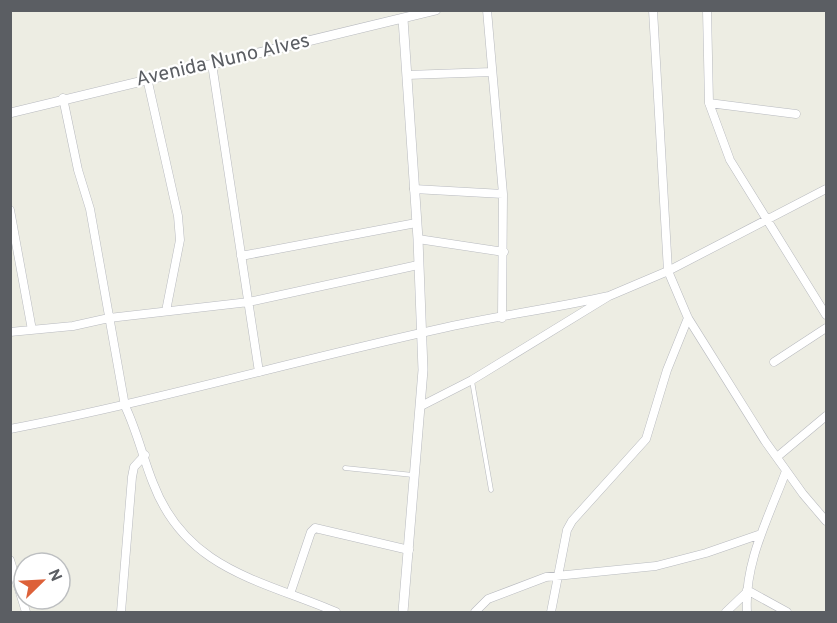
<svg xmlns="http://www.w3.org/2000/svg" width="837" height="623" font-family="Overpass,sans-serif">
<rect width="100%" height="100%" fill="#edede3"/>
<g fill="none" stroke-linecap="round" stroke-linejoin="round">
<defs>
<path id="service" d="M472 381 491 490
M345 468 413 475"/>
<path id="minor" d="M487 10 503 194 502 318
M653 10 668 271 688 318 765 441 803 494 826 521
M707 10 709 103 730 160 826 315
M212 64 259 372
M407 75 492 72
M147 78 178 216 180 240 166 311
M63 98 78 170 90 209 125 406C137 431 143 458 153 483 186 570 261 580 336 612
M709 103 796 114
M414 189 503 194
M10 210 32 330
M418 239 504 252
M241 256 416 223
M10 332 73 326 109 318 249 302 418 265
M774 362 826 328
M421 406 472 380 609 296 668 271 826 189
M10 429C162 400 310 356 462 324 510 314 560 307 609 296
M777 457 826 416
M10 560 26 612
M747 590 787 612
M290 594 311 532 315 528 409 550
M121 612 132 477 134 467 145 455
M475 612 488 599 546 577 656 566 706 553 761 534
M551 612 567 530 572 521 646 439 667 370 688 318
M726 612 746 593
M747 612C744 562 769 517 786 471"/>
<path id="tertiary" d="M403 19 418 239 423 370 403 612
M10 113 436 10"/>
</defs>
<use href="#service" stroke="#b8babf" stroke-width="5"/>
<use href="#minor" stroke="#b8babf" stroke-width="9"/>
<use href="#tertiary" stroke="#b8babf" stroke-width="10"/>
<use href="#service" stroke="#fff" stroke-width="4"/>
<use href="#minor" stroke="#fff" stroke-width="8"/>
<use href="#tertiary" stroke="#fff" stroke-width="9"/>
</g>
<g text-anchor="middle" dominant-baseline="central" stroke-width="4.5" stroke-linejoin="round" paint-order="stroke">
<g font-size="20" fill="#5b5e63" stroke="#fff">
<text transform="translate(223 61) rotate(-13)">Avenida Nuno Alves</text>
</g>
</g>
<rect width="837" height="623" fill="none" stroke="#5b5e63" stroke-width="24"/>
<g transform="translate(42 581) rotate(66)"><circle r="28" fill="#ffffff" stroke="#bdbfc1" stroke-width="1.5"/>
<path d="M0-4.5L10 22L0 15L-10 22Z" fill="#dd6139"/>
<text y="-9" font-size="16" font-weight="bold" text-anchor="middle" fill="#5b5e63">N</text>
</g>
</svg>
